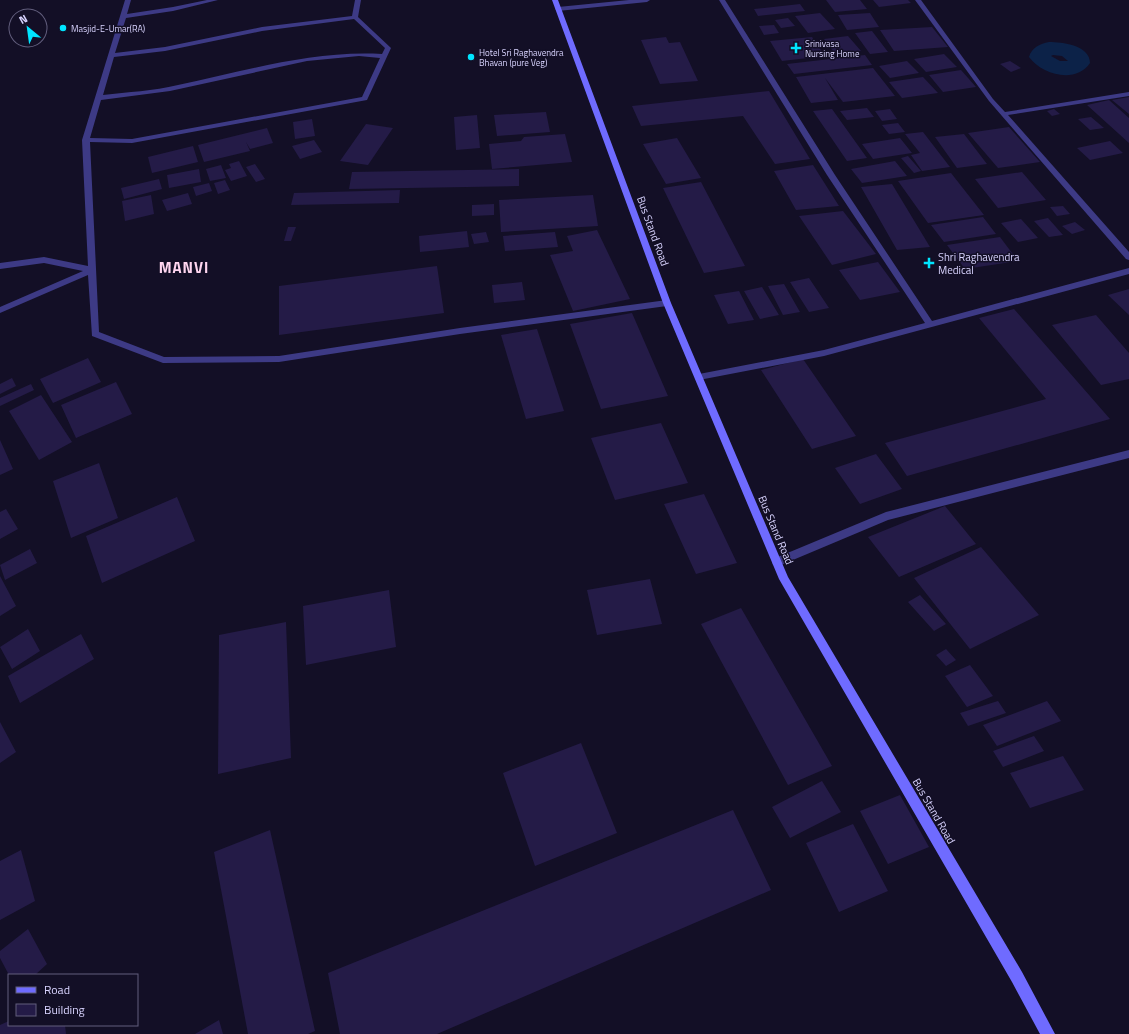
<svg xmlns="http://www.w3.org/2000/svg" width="1129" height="1034" font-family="'Titillium Web',sans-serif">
<rect width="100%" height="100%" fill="#130f26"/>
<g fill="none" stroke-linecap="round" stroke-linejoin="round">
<path fill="#0c2248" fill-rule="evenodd" d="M1049 42C1062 42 1090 45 1090 63 1076 84 1042 75 1029 57 1032 47 1040 44 1049 42ZM1053 55 1062 56 1068 61H1060L1051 56Z"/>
</g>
<path fill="#241b47" d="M826 0H860L867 9 835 12Z
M873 0H908L911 3 879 7Z
M800 4 805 11 758 16 754 9Z
M820 13 835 29 808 33 795 16Z
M870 13 879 27 847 30 838 15Z
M788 18 795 26 781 28 775 20Z
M774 25 779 33 764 35 759 26Z
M932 27 948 47 894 51 880 30Z
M872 31 888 52 870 54 855 33Z
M848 36 861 51 836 55 824 39Z
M666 37 669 43 680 42 698 81 660 84 641 40Z
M812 37 825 56 782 61 770 41Z
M944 54 957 67 926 72 914 59Z
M865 55 872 65 794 74 787 64Z
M907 61 919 73 890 78 879 66Z
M1010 61 1021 68 1011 72 1000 64Z
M873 68 895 96 843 102 825 78 838 100 811 103 796 77Z
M961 70 976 87 943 92 929 75Z
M923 77 938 93 902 98 889 82Z
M769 91 810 159 775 164 743 116 641 126 632 106Z
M1129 97V114L1112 100Z
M1109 100 1129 118V143L1087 105Z
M867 108 874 117 847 120 840 111Z
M832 109 867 158 847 161 813 111Z
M890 109 897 119 882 121 875 111Z
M1054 109 1060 114 1052 116 1047 111Z
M546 112 550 132 497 136 494 115Z
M477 115 480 148 456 150 454 117Z
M1091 117 1104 128 1090 130 1078 119Z
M312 119 315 136 295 139 293 122Z
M898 123 905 132 889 134 882 125Z
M366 124 393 128 368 165 340 161Z
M1009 127 1040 162 998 168 968 133Z
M267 128 273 143 250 149 246 142 250 151 204 162 198 145Z
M923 132 950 167 922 171 911 155 920 153 905 134Z
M565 134 572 162 492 169 489 144 521 141 524 137Z
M964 134 987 164 957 168 935 137Z
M677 138 701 178 666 184 643 144Z
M900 138 912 153 873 159 862 144Z
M314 140 322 152 300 159 292 146Z
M1110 141 1123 153 1090 160 1077 148Z
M193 146 198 162 152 173 148 157Z
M908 156 921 171 914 173 901 158Z
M239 161 247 176 231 181 225 170 231 168 229 164Z
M895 161 907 176 862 183 851 169Z
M255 164 265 179 256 182 246 167Z
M221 165 226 178 210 181 206 169Z
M813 165 839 206 796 210 774 171Z
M199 169 201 182 169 188 167 175Z
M519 169V186L349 189 352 172Z
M1022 172 1046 200 998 208 975 179Z
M951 173 984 215 928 223 898 181Z
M159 179 162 189 124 199 121 188Z
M225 180 230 190 218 194 214 183Z
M701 182 745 266 704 273 663 188Z
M209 183 212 191 196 196 193 187Z
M892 184 930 247 897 250 861 187Z
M400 190 399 203 291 205 294 193Z
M188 193 192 204 167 211 162 200Z
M151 195 154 214 125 221 122 201Z
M593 195 598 226 501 232 499 200Z
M494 204V215L472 216V205Z
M1063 206 1070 214 1057 216 1050 207Z
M843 211 876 254 832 265 799 216Z
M983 217 996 234 944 242 931 225Z
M1048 218 1063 235 1049 237 1034 221Z
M1021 219 1038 238 1018 242 1001 223Z
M1075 222 1085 230 1072 234 1062 226Z
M288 227H296L291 241H284Z
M597 230 630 299 573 311 550 255 573 251 567 236Z
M467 231 469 247 420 252 419 236Z
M486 232 489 242 474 244 471 234Z
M555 232 558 247 505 251 503 236Z
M1000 237 1018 261 965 269 947 245Z
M878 262 900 292 860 300 839 270Z
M437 266 444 313 279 335V286Z
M809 278 829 308 809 312 790 282Z
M522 282 525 300 494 303 492 285Z
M784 284 800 312 783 315 768 286Z
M762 287 779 315 760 319 744 291Z
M1129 289V315L1108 295Z
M739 291 754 320 728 324 714 295Z
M1014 309 1110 419 907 476 885 443 1046 399 979 318Z
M632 313 668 396 601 409 570 324Z
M1096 315 1129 353V379L1101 385 1052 325Z
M537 329 564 411 526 419 501 335Z
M88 358 101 382 53 403 40 379Z
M803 359 856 436 812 449 761 370Z
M12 378 16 386 0 394V384Z
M116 382 132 414 76 438 61 405Z
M31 384 34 390 0 406V398Z
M41 395 72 442 39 460 9 411Z
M661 423 688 483 615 500 591 438Z
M0 440 13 469 0 475Z
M876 454 902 489 860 504 835 468Z
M99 463 118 518 71 538 53 481Z
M704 494 737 563 696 574 664 504Z
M177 497 195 541 102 583 86 536Z
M945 506 976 544 899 577 868 537Z
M6 509 18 529 0 539V512Z
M981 547 1039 615 970 649 914 578Z
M30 549 37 563 5 580 0 565Z
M0 576 16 606 0 616Z
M650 579 662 624 597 635 587 590Z
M389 590 396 647 306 665 303 606Z
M920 595 946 624 934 631 908 602Z
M741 608 832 766 788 785 701 624Z
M286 622 291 758 218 774 219 635Z
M28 629 40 651 12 669 0 647Z
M81 634 94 659 20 703 8 676Z
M946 649 956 660 946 666 936 655Z
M970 665 993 696 967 707 945 676Z
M998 701 1006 713 968 726 960 713Z
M1047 701 1061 721 997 746 983 725Z
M0 722 16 752 0 763Z
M1034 736 1044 751 1003 767 993 751Z
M581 743 617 833 535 866 503 773Z
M1063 756 1084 790 1030 808 1010 773Z
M822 781 841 812 790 838 772 807Z
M900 795 929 847 888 864 860 811Z
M733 810 771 890 437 1034H340L328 973Z
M853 824 888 891 839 912 806 843Z
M270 830 315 1031 308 1034H248L214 852Z
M21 850 35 901 0 920V861Z
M28 929 47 964 35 975H9L0 958V951Z
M219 1020 223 1034H195Z
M9 1021V1025H65L66 1034H0V1025Z"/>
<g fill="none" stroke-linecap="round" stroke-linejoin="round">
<path fill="#3d3a85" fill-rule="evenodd" d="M125 0H131L127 14 173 7 207 0H218L173 11 126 18 115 53 165 47 262 27 352 16 355 0H361L358 17 391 48 367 100 132 143 90 142 99 332 164 357 279 356 460 328 667 300 671 303 667 306 460 334 279 362 163 363 92 336 88 275 0 313V307L83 271 44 263 0 269V263L44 257 88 266 82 140ZM354 19 385 48 382 54C312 50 246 71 178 85 153 91 128 92 103 95L114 57 165 51 262 31ZM359 56 380 58 362 97 132 139 90 138 101 100 170 91 307 61Z
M629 0H650L647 2 558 11 555 9 558 7Z
M719 0H725L835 175 932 321 1129 268V274L824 356 699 380 696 379 695 377 699 374 824 350 925 323 827 175Z
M915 0H921L993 99 1005 112 1129 92V96L1008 115 1129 252V260L1126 259 989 101Z
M1129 450V458L888 520 781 565 777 566 773 565 772 562 773 559 886 512Z"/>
<path fill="#6f6bff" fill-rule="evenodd" d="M552 0H558L671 303 788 577 1022 972 1055 1034H1040L1012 982 779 579 663 303Z"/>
</g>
<g fill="#00e5ff" stroke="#130f26" stroke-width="1.5">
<circle cx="63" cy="28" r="4"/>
<path d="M794 42h4v4h4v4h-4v4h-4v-4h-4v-4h4z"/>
<circle cx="471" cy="57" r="4"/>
<path d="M927 257h4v4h4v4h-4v4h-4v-4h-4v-4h4z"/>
</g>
<g text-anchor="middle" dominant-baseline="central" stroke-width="3" stroke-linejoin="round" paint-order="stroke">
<g font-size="9" fill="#d9d4ff" stroke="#130f26" text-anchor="start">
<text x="71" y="28">Masjid-E-Umar(RA)</text>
<text x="805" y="43">Srinivasa<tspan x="805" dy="10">Nursing Home</tspan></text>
<text x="479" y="52">Hotel Sri Raghavendra<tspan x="479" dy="10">Bhavan (pure Veg)</tspan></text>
</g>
<g font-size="11" fill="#d9d4ff" stroke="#130f26">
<text transform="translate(653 231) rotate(70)">Bus Stand Road</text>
<text transform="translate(776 530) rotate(67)">Bus Stand Road</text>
<text transform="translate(934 811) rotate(60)">Bus Stand Road</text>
</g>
<g font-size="11" fill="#d9d4ff" stroke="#130f26" text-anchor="start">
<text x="938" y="257">Shri Raghavendra<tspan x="938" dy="13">Medical</tspan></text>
</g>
<g font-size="15" font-weight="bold" letter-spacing="1" fill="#ffd6f0" stroke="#130f26">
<text x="184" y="267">MANVI</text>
</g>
</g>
<rect x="8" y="974" width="130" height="52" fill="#130f26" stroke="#625e7d"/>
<rect x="16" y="987" width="20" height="6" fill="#6f6bff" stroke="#625e7d"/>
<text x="44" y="994" font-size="12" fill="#d9d4ff">Road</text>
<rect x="16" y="1004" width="20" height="12" fill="#241b47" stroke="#625e7d"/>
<text x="44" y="1014" font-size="12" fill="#d9d4ff">Building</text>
<g transform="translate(28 28) rotate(331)"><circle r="19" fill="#130f26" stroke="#625e7d"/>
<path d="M0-3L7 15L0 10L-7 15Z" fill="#00e5ff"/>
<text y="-6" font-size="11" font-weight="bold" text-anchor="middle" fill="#d9d4ff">N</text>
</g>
</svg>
